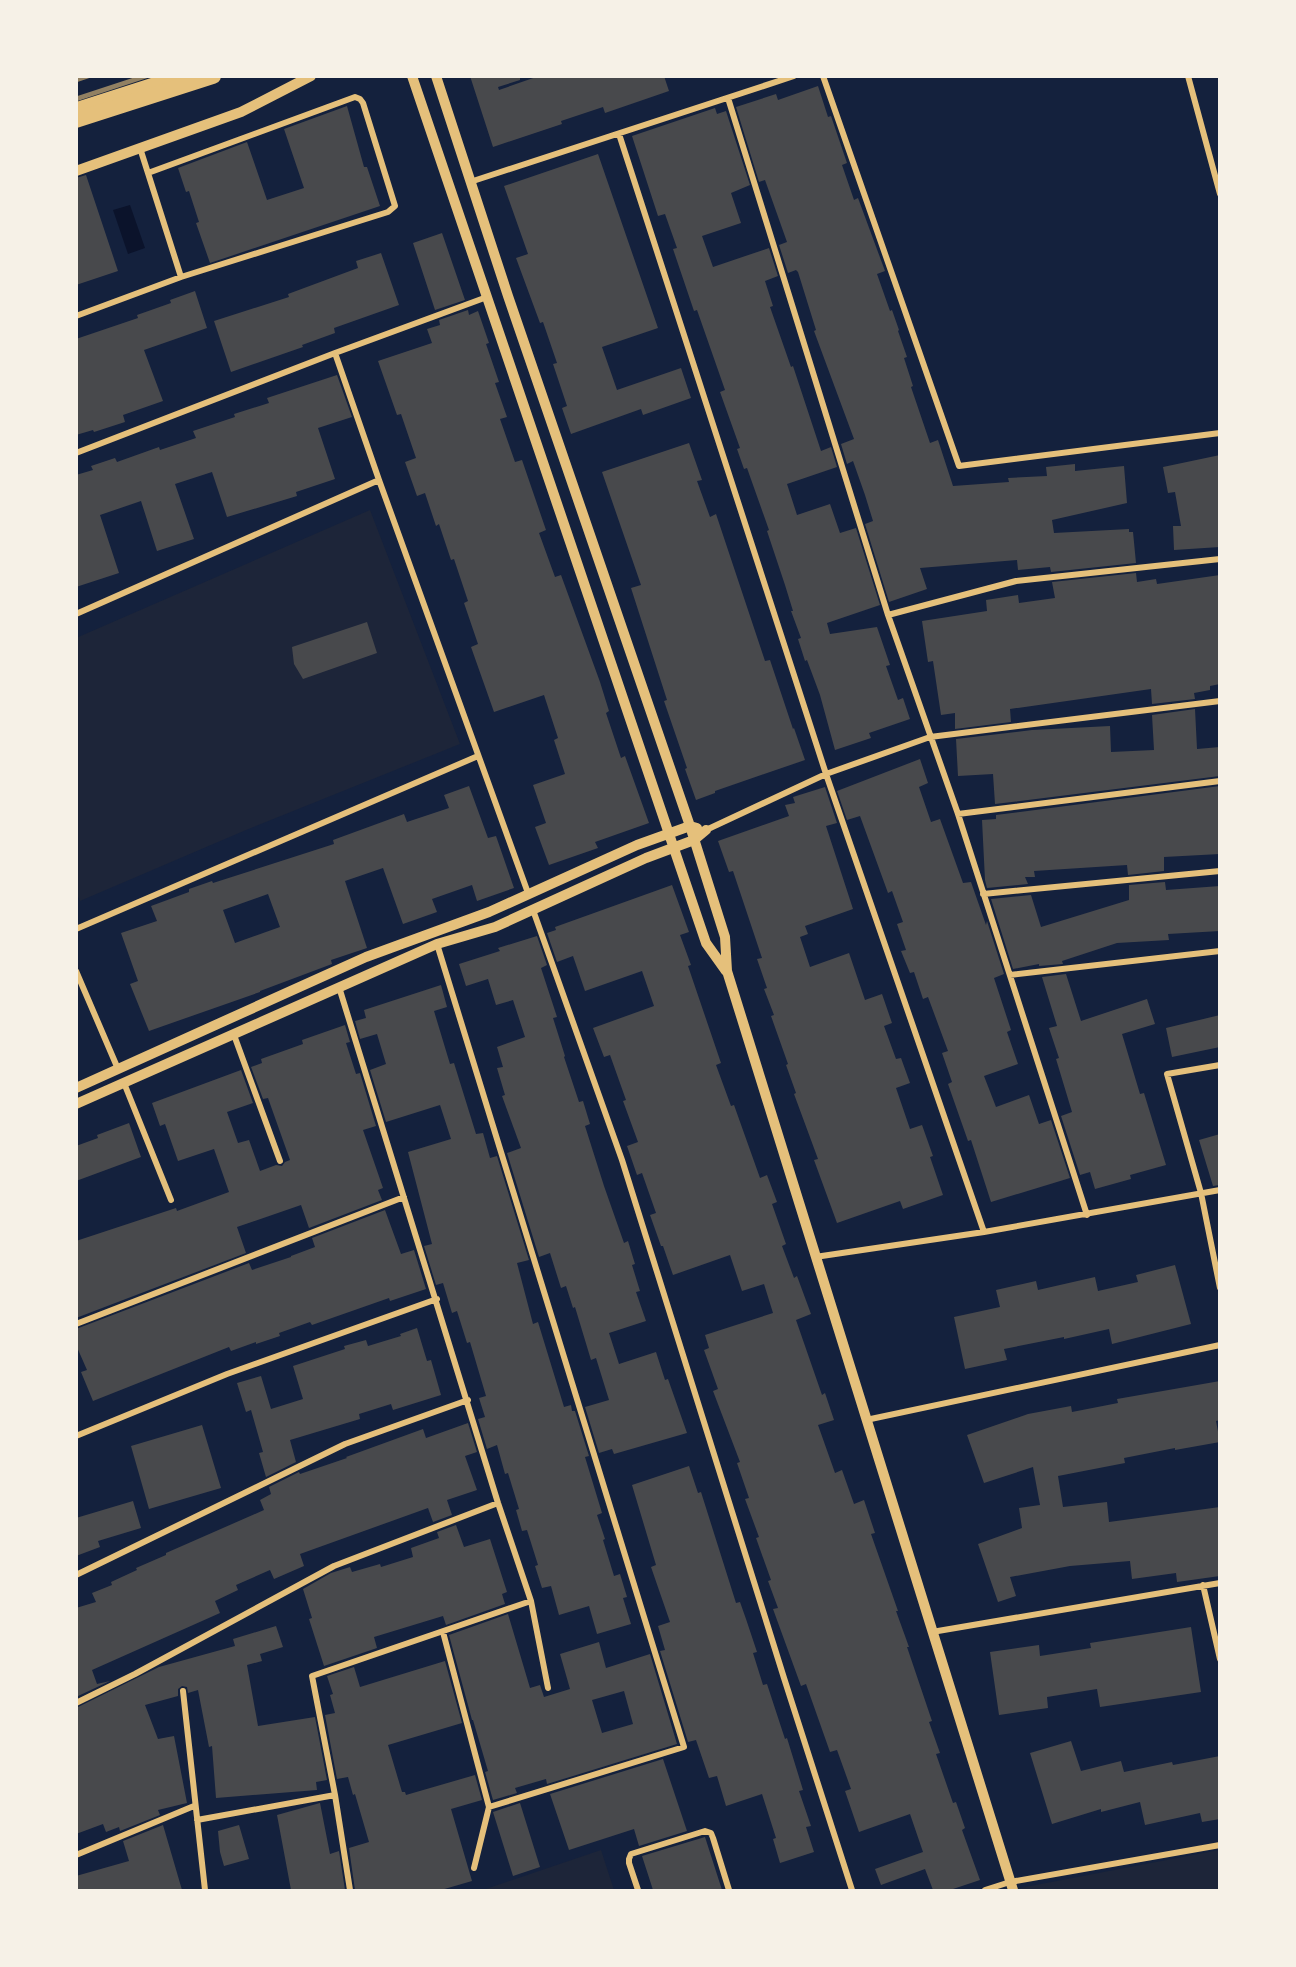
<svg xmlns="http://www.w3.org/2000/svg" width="1296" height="1967" font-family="'Noto Serif',serif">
<rect width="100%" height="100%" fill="#14213d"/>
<path fill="#1d2539" d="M370 510 460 744 246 830 80 901 76 892V638Z
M601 1850 614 1890H483Z
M1219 1850V1890H1021L1020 1888Z"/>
<path fill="#0b132b" d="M130 205 145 248 128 254 113 210Z"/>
<path fill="#48494c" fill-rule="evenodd" d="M470 76H520V80L498 87 499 90 539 76H664L669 91 605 113 603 107 561 121 562 124 493 147Z
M818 86 828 117 831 116 847 163 842 165 854 200 858 198 885 271 877 274 890 311 892 310 899 330 898 331 907 357 904 358 913 386 911 387 930 443 938 440 953 486 1009 482 1008 478 1047 476 1046 467 1075 464V471L1124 466 1127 503 1052 520 1054 533 1129 529V532H1133L1136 563 1051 572 1050 567 1018 570 1017 560 920 568 927 589 889 602 865 524 873 521 865 495 853 461 847 464 841 444 854 439 814 331 816 330 798 272 796 270 788 273 779 245 787 242 765 180 759 182 736 107 776 94 778 100Z
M347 106 364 167H367L380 206 210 263 196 223 199 222 189 191 186 192 178 168 247 142 267 200 304 188 284 129Z
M715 108 717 114 726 111 750 185 731 193 741 223 702 236 713 267 769 248 778 276 765 281 773 306 770 307 791 367 793 366 821 451 831 447 837 467 787 484 797 515 830 504 840 533 856 528 880 605 827 623 830 634 877 627 890 665 886 666 898 700 903 698 910 719 869 733 871 738 835 750 820 695 807 660 805 661 798 639 801 638 791 611H793L785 585 767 531 769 530 747 468 744 469 737 449 740 448 720 392 725 390 697 310 694 311 673 249 677 248 665 214 658 216 632 136Z
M598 154 658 328 602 347 617 390 681 368 691 398 643 415 641 409 571 434 562 408 567 406 553 364 557 363 543 322 540 323 516 258 528 254 504 186Z
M86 175 118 271 76 285V178Z
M442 233 465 300 435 310 413 243Z
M381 253 399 305 334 328 335 333 302 345 303 347 231 372 214 321 289 297 288 294 358 268 356 261Z
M195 291 207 328 144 350 163 401 123 415 125 422 94 432 93 430 76 435V339L138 318 137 315 171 303 170 300Z
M468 310 469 315 478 311 489 343 486 344 499 382 495 383 507 417 500 419 515 462 522 460 546 530 539 533 555 577 561 575 600 682 609 711 606 713 621 758 625 756 649 823 595 842 598 848 549 865 535 827 546 823 533 785 565 774 554 740 558 738 544 695 494 712 471 647 478 644 464 603 468 601 454 559 451 560 439 524 436 526 425 493 417 496 405 462 416 458 401 414 397 415 378 361 432 343 427 329 440 325 439 320Z
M337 375 352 417 318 428 335 479 296 492 297 496 227 517 212 472 175 484 194 539 157 551 141 501 100 515 119 573 76 587V475L93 470 91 466 115 458 117 462 159 447 160 450 196 438 193 431 235 417 234 414 269 403 267 398Z
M689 443 702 480 697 481 710 517 716 514 765 661 770 660 793 729 794 728 805 760 715 791V793L696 800 685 769 687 768 664 701 667 700 631 588 641 585 602 472Z
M1220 455V547L1174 550 1173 526H1181L1175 492 1168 493 1163 467Z
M1136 573 1137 582 1156 579 1157 584 1220 575V684L1210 686V690L1194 693 1195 699 1152 704 1151 689 1010 709 1011 722 955 729V713L941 715 933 661 928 662 922 621 987 611 986 600 1018 595 1019 603 1055 598 1052 582Z
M367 622 377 653 303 679 294 664 292 647Z
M1195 709 1197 749 1220 747V776L995 804 993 774 958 776 956 739 1032 730 1110 726 1111 752 1154 750 1152 715Z
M920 759 928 783 919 787 931 822 940 819 963 883 971 882 986 925 987 921 1004 974 994 978 1011 1030 1007 1032 1018 1064 984 1076 996 1107 1029 1095 1039 1124 1051 1120 1070 1178 991 1202 971 1140 968 1141 948 1084 952 1082 942 1053 948 1051 928 997 923 999 914 972 910 973 901 951 906 950 897 924 903 922 892 891 888 893 860 816 847 820 837 791Z
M469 786 488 838 496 836 514 888 477 901 472 885 432 899 437 912 403 924 383 868 345 881 367 948 331 960 332 964 260 991V992L149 1031 130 984 138 981 121 933 157 921 151 906 189 892V889L212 881 213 883 334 844 333 840 404 814 407 822 449 808 444 795ZM268 894 280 927 235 943 223 910Z
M1220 786V854L1164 857V871L1128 875 1127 865 1034 871 1035 877H1025L1028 884 987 888 985 880 982 820 996 819V815Z
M825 787 837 823 826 826 853 909 805 926 808 934 800 937 810 967 849 953 865 1000 882 994 892 1023 884 1026 896 1059 901 1058 910 1083 896 1088 910 1129 922 1125 933 1156 930 1157 943 1195 903 1209 900 1201 837 1223 814 1160 818 1159 794 1094 796 1093 786 1065 788 1064 771 1016 774 1015 764 989 767 988 757 959 762 958 733 871 729 872 718 841 789 816 785 805 795 803 793 797Z
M1165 882 1166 890 1220 886V931L1168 934 1169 940 1117 943 1062 961 1063 964 1039 966V964L1013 969 991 899 1031 895 1041 927 1129 900V885Z
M672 885 689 932 680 935 691 965 688 966 721 1063 716 1065 731 1106 734 1105 760 1178 767 1175 777 1202 772 1204 786 1244 782 1246 794 1278 797 1276 811 1314 796 1320 822 1395 825 1393 834 1420 818 1425 835 1473 842 1470 854 1504 864 1500 875 1533 871 1534 898 1611H896L909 1647H907L932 1721 929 1722 940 1753 936 1754 953 1803 956 1802 965 1828 962 1830 980 1880 950 1890H933L925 1869 881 1885 875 1869 923 1852 910 1814 859 1832 845 1791 851 1789 837 1750 830 1752 806 1684 801 1686 773 1609 778 1608 768 1581 771 1580 756 1538 759 1537 745 1499 749 1498 737 1463 740 1462 713 1391 718 1389 704 1350 709 1348 705 1335 773 1313 764 1284 742 1291 730 1255 673 1275 663 1246H661L650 1215 656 1213 642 1173 637 1175 627 1146 638 1142 623 1101 626 1100 610 1055 604 1057 593 1028 654 1006 642 971 585 991 573 956 557 962 547 933 556 930 555 927Z
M537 936 547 965 541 968 557 1017 553 1018 565 1056 564 1057 579 1102 583 1101 590 1124 585 1126 604 1186 624 1243 628 1241 635 1264 632 1265 640 1291 636 1292 646 1321 609 1333 619 1364 656 1352 665 1380 668 1379 687 1433 614 1454 612 1449 599 1453 585 1407 609 1400 596 1358 591 1360 575 1307 573 1308 566 1286 561 1288 550 1253 539 1257 507 1153 521 1148 502 1096 505 1095 497 1068 503 1067 497 1047 525 1037 513 1000 496 1005 488 979 466 986 459 964 500 951 498 948Z
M1066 974 1081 1021 1147 999 1155 1024 1122 1034 1140 1094 1144 1093 1166 1165 1130 1175 1131 1179 1095 1189 1090 1172 1080 1175 1061 1116 1072 1112 1056 1059 1059 1058 1049 1028 1057 1026 1042 977Z
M441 985 447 1007 434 1011 450 1064 454 1063 476 1134 483 1133 490 1158 497 1156 529 1260 517 1263 533 1324 538 1322 564 1407 571 1405 572 1411H575L589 1456 585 1457 602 1513 597 1515 605 1539 603 1540 614 1576 620 1574 627 1597 623 1598 631 1624 597 1634 589 1606 559 1615 551 1586 542 1588 535 1566 538 1565 527 1530 522 1531 516 1510 519 1509 508 1473 505 1474 497 1445 487 1449 478 1419 485 1417 479 1398 486 1396 470 1342 467 1343 457 1311 452 1313 443 1283 436 1285 424 1246 432 1244 408 1152 451 1139 440 1105 386 1122 370 1070 386 1064 377 1034 360 1039 355 1021 366 1018 364 1010Z
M1220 1015V1047L1172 1057 1166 1028Z
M345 1025 350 1042 346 1043 356 1074 360 1073 376 1126 363 1130 383 1188 378 1190 382 1200 309 1228 301 1205 237 1227 246 1253 76 1318V1241L176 1208 177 1211 229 1192 214 1149 178 1161 165 1124 160 1126 152 1103 241 1070 253 1103 227 1112 238 1143 249 1140 260 1171 276 1165 282 1166 285 1162 290 1160 268 1098 263 1099 251 1067 262 1063 261 1059 303 1044 302 1040Z
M129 1123 141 1157 76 1181V1146L98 1138 97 1135Z
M1220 1134V1185L1213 1186 1199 1140Z
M385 1210 401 1254 414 1250 426 1289 390 1301 389 1298 312 1325 310 1322 279 1333 280 1336 256 1344V1342L231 1351 229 1347 93 1401 81 1372 87 1370 76 1345V1329L249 1263 252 1270 291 1257V1256L315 1247 312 1238Z
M1175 1265 1191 1324 1112 1344 1109 1329 1064 1339V1337L1004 1349 1007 1360 965 1369 954 1317 1000 1307 996 1290 1036 1281 1038 1290 1095 1277 1098 1291 1138 1282 1136 1275Z
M417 1328 427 1361 431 1360 441 1395 393 1410 391 1404 359 1414 360 1419 290 1440 296 1462 266 1477 259 1453 263 1452 251 1410 246 1412 237 1383 261 1376 271 1409 303 1399 293 1366 345 1349 344 1346 366 1340 368 1346 401 1336 400 1334Z
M1220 1381V1420L1216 1421 1220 1442 1175 1450V1448L1124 1458 1125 1463 1058 1476 1063 1507 1107 1502 1109 1522 1220 1507V1576L1177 1582 1176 1573 1132 1579 1130 1561 1070 1566 1010 1577 1016 1596 998 1602 978 1544 1022 1528 1019 1508 1040 1505 1033 1467 984 1483 967 1435 1028 1414 1071 1406 1072 1412 1118 1403 1117 1399Z
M468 1423 477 1452 465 1456 477 1490 447 1500 452 1515 433 1522 428 1508 300 1554 304 1566 274 1579 270 1570 236 1585 238 1590 215 1601 220 1613 92 1670 97 1684 110 1681 76 1697V1608L96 1602 92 1593 112 1585 111 1582 137 1570 136 1568 166 1555V1553L264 1510 260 1500 271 1494 269 1487 299 1472 300 1474 347 1458 346 1457 423 1429 426 1438Z
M202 1425 221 1488 149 1509 131 1446Z
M689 1466 698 1493 701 1492 736 1603 740 1602 746 1619 757 1652 753 1653 763 1685 767 1684 785 1739 787 1738 803 1790 799 1791 811 1826 806 1827 814 1852 780 1863 773 1839 776 1838 762 1794 726 1806 717 1776 709 1778 696 1740 688 1742 660 1651 665 1650 658 1626 670 1622 651 1567 656 1565 632 1485Z
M133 1501 141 1528 98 1541 100 1547 76 1556V1518Z
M456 1525 464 1547 490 1539 507 1592 502 1594 505 1604 446 1625 443 1616 374 1637 377 1648 324 1666 309 1619 312 1618 303 1589 331 1573 350 1567 352 1572 380 1564 381 1567 413 1557 411 1548 439 1538 437 1532Z
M508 1614 530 1688 540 1685 544 1697 570 1689 560 1654 599 1642 606 1668 650 1654 677 1744 547 1784 546 1779 515 1788 517 1793 493 1800 485 1772 488 1771 473 1720H472L449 1635ZM624 1691 633 1724 602 1733 592 1700Z
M276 1626 283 1647 260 1654 262 1661 247 1665 258 1726 315 1717 327 1780 316 1782 317 1790 216 1798 212 1746 209 1747 198 1690 188 1693 187 1687 182 1686 178 1689V1696L145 1705 158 1739 174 1736 187 1803 158 1810 160 1815 120 1831 119 1827 106 1832 103 1824 76 1834V1708L159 1667 235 1646 233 1639Z
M1191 1627 1201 1692 1100 1707 1097 1689 1047 1697 1048 1708 999 1715 990 1652 1039 1645 1040 1656 1091 1648 1090 1643Z
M445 1661 462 1723 388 1745 402 1792H405L406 1795 475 1775 482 1800 451 1809 472 1881 441 1890H355L349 1848 369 1842 355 1794 353 1795 348 1777 337 1779 325 1715 335 1713 330 1695 333 1694 327 1676 354 1667 360 1687Z
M1071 1741 1081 1771 1121 1761 1124 1772 1172 1762 1173 1765 1220 1756V1819L1202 1822 1200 1813 1145 1825 1140 1802 1101 1812V1809L1052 1824 1030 1753Z
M663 1759 687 1831 639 1846 634 1829 569 1850 550 1794Z
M320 1803 330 1854 339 1851 345 1890H291L277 1815Z
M520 1803 540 1867 513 1876 493 1812Z
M163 1825 182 1890H76V1876L129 1861 123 1841Z
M239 1825 249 1859 224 1866 220 1852 218 1831Z
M705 1837 722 1890H653L642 1856Z"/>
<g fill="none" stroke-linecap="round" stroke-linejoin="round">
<path stroke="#e5c07b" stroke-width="6" d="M823 76 959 466 1220 433
M1188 76 1220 194
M728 98 888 615 958 814 1087 1215
M619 134 826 774 984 1232
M140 148 181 277
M470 182 794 76
M76 316 181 277 388 212 395 206 363 103 360 99 355 97 148 173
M335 353 379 480 528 893
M76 453 335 353 487 297
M76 614 379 480
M888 615 1016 581 1220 559
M958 814 1220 781
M706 830 826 774 930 737 1220 701
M983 894 1220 871
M533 910 622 1160 784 1678 852 1890
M76 929 478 756
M437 944 684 1747 489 1807
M76 971 118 1069
M1010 975 1220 951
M339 987 498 1503 531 1601 548 1688
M234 1035 280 1161
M1220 1065 1167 1074 1201 1193 1220 1288
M124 1083 171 1200
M815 1257 984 1232 1220 1190
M76 1324 404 1197
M866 1420 1220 1345
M76 1436 227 1374 437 1299
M76 1575 345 1444 468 1400
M1203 1585 1220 1659
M443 1632 489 1807 474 1868
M932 1632 1220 1583
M183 1691 205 1890
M76 1703 135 1674 334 1566 498 1503
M197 1820 335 1795
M76 1855 194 1806
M350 1890 335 1795 312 1676 531 1601
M638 1890 629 1863V1859L631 1854 705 1831 711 1833 713 1838 729 1890
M985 1890 1010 1882 1220 1845"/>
<path stroke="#e5c07b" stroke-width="10" d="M412 76 706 943 726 971
M436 76 508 296 690 826 725 937 727 971 1013 1890
M76 171 241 112 311 76
M76 1088 366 957 489 912 637 845 690 826 697 828
M76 1104 437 944 495 927 646 858 694 840 706 830"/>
<path stroke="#e5c07b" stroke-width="15" d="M76 110 182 76"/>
<path stroke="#e5c07b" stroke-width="16" d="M76 120 213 76"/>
<path stroke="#918062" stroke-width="4.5" d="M76 80 88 76
M76 99 146 76"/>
</g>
<rect width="1296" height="1967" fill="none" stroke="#f6f1e7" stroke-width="156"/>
</svg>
